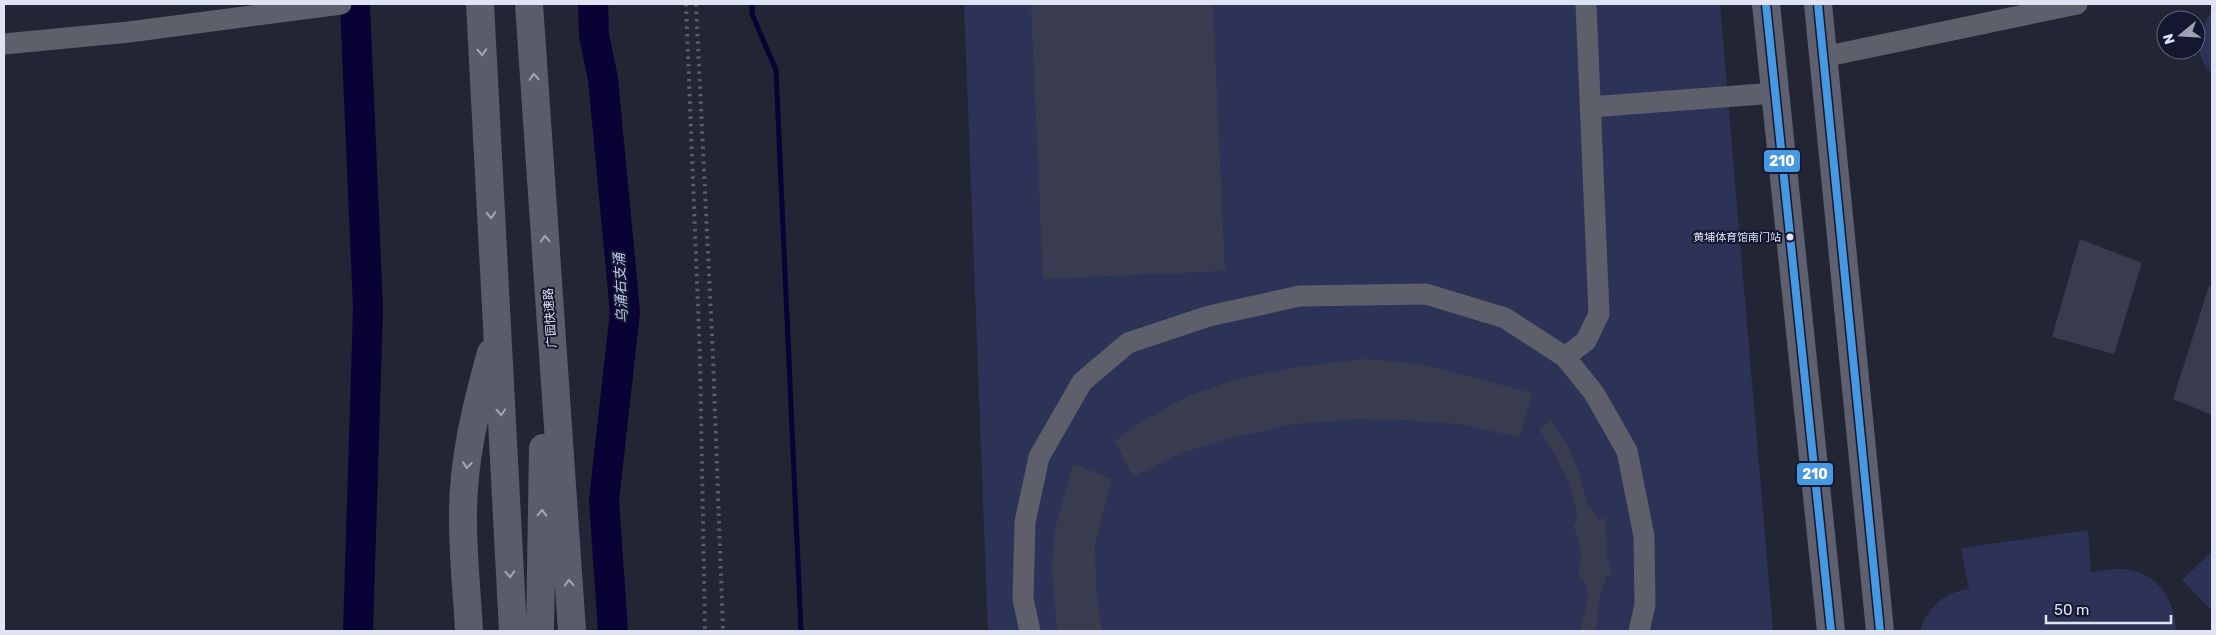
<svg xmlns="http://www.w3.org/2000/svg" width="2216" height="635" font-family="Rubik,'Noto Sans SC',sans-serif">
<rect width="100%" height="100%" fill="#222533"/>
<path fill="#2c3356" d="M964 4H1720L1773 631H988Z
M2212 11V74C2192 54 2198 32 2212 11Z
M2088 530 2091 572C2102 571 2113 568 2123 569 2156 571 2176 600 2176 631H1920C1927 608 1944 592 1969 589L1961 548Z
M2212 551V611L2182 580Z"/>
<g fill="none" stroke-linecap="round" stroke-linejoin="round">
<path stroke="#080334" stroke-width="5" d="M752 4V14L776 70 801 631"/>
<path stroke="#080334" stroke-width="30" d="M355 4 368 309 358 631
M593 4 594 35 603 79 625 312 604 500 613 631"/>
</g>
<path fill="#393c4e" d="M1031 4H1213L1225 271 1043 279Z
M2080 239 2142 263 2114 354 2052 337Z
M2209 286 2212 287V415L2173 399Z
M1365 359 1421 364 1532 393 1520 437 1458 424 1401 420 1358 419 1295 424 1229 438 1181 453 1133 477 1115 441 1146 419 1186 397 1236 379 1298 367Z
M1551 420 1568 447 1579 473 1588 505 1600 520 1606 518 1607 556 1612 576H1606L1600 596 1596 631H1580L1589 595 1583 579 1578 580 1581 559 1578 537 1572 523 1577 522 1576 507 1568 481 1554 452 1539 429Z
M1073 464 1112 479 1095 544 1096 591 1102 631H1057L1052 570 1055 528Z"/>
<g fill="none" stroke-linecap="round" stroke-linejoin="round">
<path stroke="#5d5f6a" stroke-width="21" d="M4 44 129 32 341 4
M1823 57 2077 4
M1590 107 1775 93
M1565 357 1586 341 1599 314 1586 4
M1030 631 1023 599 1025 522 1039 457 1082 382 1128 343 1209 316 1300 296 1426 294 1505 318 1565 357 1594 393 1627 451 1644 536 1645 605 1639 631"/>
<path stroke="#5e606f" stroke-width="28" d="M1766 4 1831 631
M1818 4 1880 631"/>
<path stroke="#595c69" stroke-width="28" d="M480 4 513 631
M529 4 572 631
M469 631C467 594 463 557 463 520 462 463 476 407 491 353
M540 631 543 448"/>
<path stroke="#5a5c69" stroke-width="4" stroke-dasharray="2.5 5" stroke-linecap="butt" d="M686 4 700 357 705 631
M696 4 713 357 723 631"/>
<defs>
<path id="bus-1" d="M1766 4 1831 631
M1818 4 1880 631"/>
</defs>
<use href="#bus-1" stroke="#13172f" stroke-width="11"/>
<use href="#bus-1" stroke="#4699e1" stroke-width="8"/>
</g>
<defs><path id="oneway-chevron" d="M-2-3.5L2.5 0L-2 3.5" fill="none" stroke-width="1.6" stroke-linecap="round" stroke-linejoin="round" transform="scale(1.25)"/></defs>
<g stroke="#a3a7b6">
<use href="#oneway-chevron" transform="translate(482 52) rotate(87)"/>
<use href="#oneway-chevron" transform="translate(534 77) rotate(-94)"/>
<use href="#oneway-chevron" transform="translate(491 215) rotate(87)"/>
<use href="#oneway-chevron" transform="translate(545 239) rotate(-94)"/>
<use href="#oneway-chevron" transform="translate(501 412) rotate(87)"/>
<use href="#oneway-chevron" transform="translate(467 465) rotate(97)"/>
<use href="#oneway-chevron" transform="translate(542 513) rotate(-88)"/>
<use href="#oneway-chevron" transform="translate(510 574) rotate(87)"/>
<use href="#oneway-chevron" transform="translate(569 583) rotate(-94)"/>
</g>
<circle fill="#dfe4f5" stroke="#13172f" stroke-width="2" cx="1790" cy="237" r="4.5"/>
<g text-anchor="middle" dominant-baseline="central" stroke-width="4" stroke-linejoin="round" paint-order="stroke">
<g font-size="11" fill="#dfe4f5" stroke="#13172f" text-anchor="end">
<text x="1781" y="237">黄埔体育馆南门站</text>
</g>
<g font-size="12" fill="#dfe4f5" stroke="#13172f">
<text transform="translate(550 318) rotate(-94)">广园快速路</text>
</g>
<g font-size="14" font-style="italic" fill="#bfc9ee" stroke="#13172f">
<text transform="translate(621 288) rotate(-93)">乌涌右支涌</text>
</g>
</g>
<g stroke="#13172f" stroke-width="2">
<rect x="1763" y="149" width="38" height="24" rx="5" fill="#4699e1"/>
<rect x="1796" y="462" width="38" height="24" rx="5" fill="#4699e1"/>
</g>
<g font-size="14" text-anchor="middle" font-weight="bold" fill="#fff">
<text x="1782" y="166">210</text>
<text x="1815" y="479">210</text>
</g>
<rect width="2216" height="635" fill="none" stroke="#dfe4f5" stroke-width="10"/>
<g transform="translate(2181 35) rotate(252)"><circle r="24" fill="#13172f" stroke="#65697e"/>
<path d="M0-4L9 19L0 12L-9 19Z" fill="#9da1b1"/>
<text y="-8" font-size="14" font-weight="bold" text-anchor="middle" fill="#dfe4f5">N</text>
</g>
<path d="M2046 615v8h125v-8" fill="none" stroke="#dfe4f5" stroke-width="2.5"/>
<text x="2054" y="615" font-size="15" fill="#dfe4f5" stroke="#13172f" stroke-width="4" paint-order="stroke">50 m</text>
</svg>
